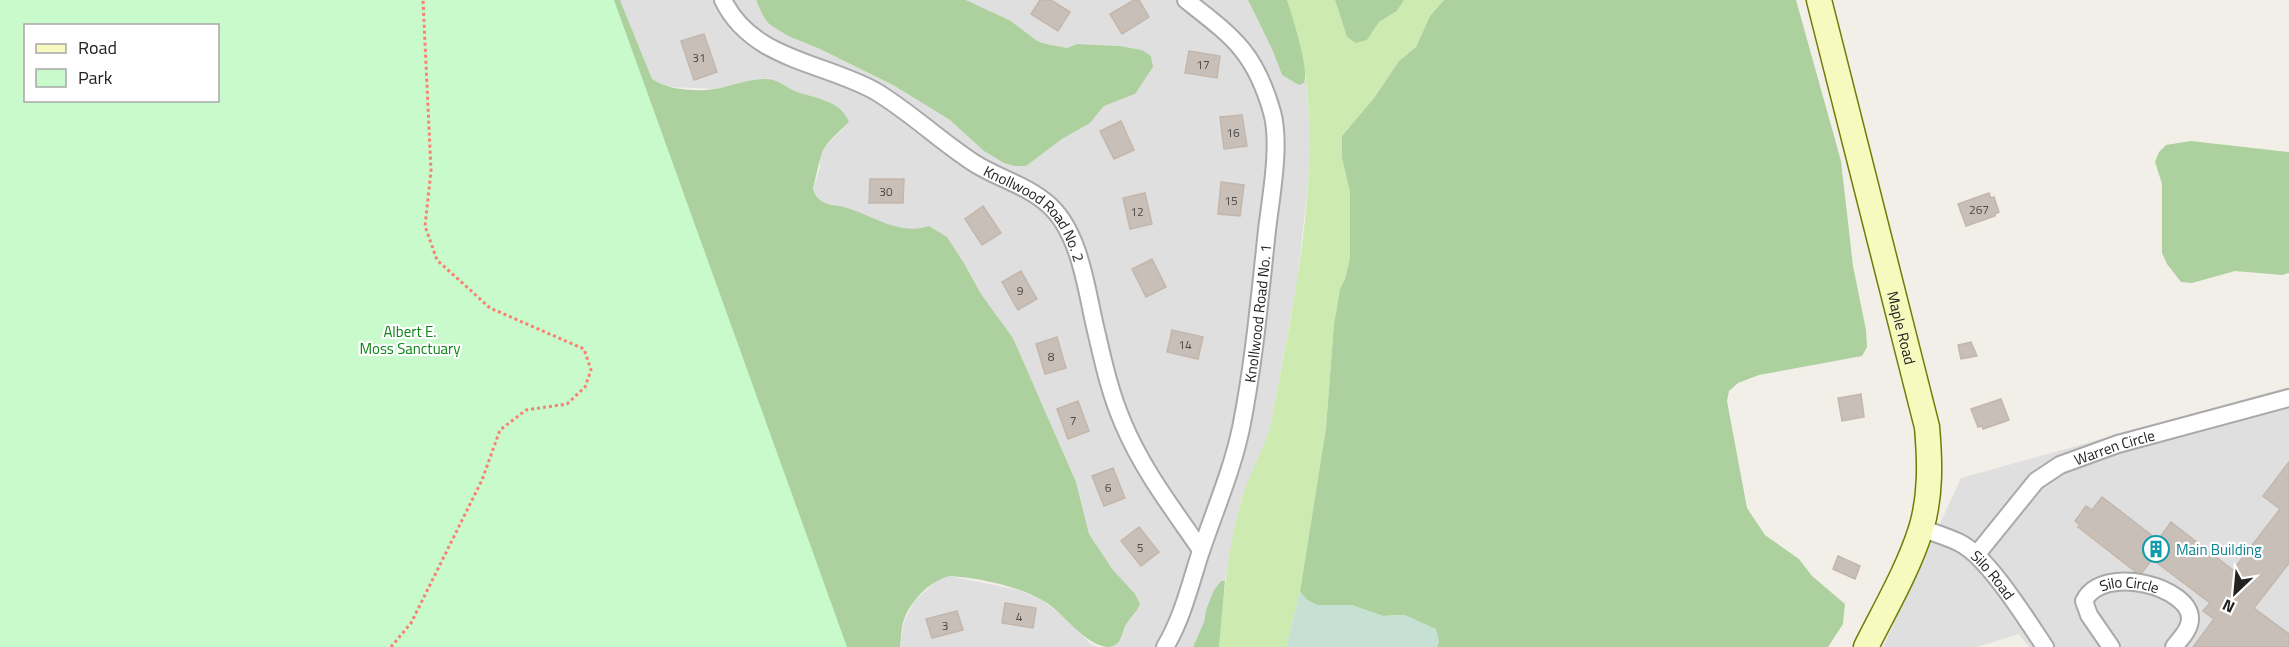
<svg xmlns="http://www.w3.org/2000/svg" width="2289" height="647" font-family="'Titillium Web',sans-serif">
<rect width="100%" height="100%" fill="#f2efe9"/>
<path fill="#e0dfdf" d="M620 0H756L763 16 769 24 788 36 820 49 893 85 950 120 1015 166H1026L1062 139 1090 123 1104 106 1135 94 1142 50 1120 46 1077 44 1067 48 1046 44 1037 41 1011 21 966 0H1248L1272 49 1282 75 1304 83 1306 79 1310 137 1308 183 1297 283 1270 428 1263 449 1241 499 1225 581H1221L1206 610 1204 622 1193 647H1111L1120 641 1128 621 1135 614 1113 570 1089 534 1076 482 1013 338 981 294 965 265 919 230 896 227 847 208 826 204 817 199 813 189 820 168V157L825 147 849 122 827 101 797 92 768 78 714 89 671 87 661 85 652 79Z
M2289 387V647H2029L2019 634 1977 647H1883L1961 478Z
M950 576 1018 590 1039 598 1067 619 1090 643 1097 647H900L904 622 914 601 939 579Z"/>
<path fill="#cdebb0" d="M1287 0H1335L1347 37 1367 40 1379 22 1397 11 1404 0H1444L1430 16 1416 47 1399 61 1374 98 1342 136V158L1350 192V258L1345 279 1340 289 1334 324 1326 428 1300 592 1286 647H1219C1223 598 1228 548 1241 501 1248 476 1262 453 1270 428 1291 314 1319 197 1306 80 1303 53 1294 26 1287 0Z"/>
<path fill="#add19e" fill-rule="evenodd" d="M0 0H620L652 79C668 90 695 92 715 89 732 86 748 79 765 79 775 78 786 87 795 91 815 99 840 99 849 122 841 130 831 138 825 147 820 154 816 178 813 189 815 194 816 197 820 200 828 206 838 205 847 208 874 216 901 236 929 226L947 237 965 265 981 294 1013 338 1076 482 1089 534 1113 570 1135 594 1140 604C1136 613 1132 616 1127 623 1123 629 1123 635 1120 640 1118 644 1112 647 1109 647 1087 647 1065 615 1047 603 1023 587 979 578 950 576 929 581 909 602 903 623 901 630 901 639 900 647H0ZM26 26H218V100H26Z
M756 0H966L1011 21 1037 41 1046 44 1067 48 1077 44 1120 46 1142 50 1151 56 1153 67 1135 94 1104 106 1090 123 1062 139 1026 166H1015L1004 163 984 151 950 120 893 85 820 49 788 36 769 24 763 16Z
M1248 0H1287C1292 16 1310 70 1304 83L1299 85 1282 75 1272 49Z
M1335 0H1404L1397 11 1379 22 1367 40 1356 43 1347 37Z
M1444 0H1796L1841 161 1853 266 1866 330 1867 347 1862 356 1759 375 1738 383 1729 391 1727 401 1747 508 1765 535 1799 559 1812 576 1845 604 1843 624 1828 647H1437L1439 641 1405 615 1383 616 1351 605H1317L1307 600 1300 592 1326 428 1334 324 1340 289 1345 279 1350 258V192L1342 158V136L1374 98 1399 61 1416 47 1430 16Z
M2191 141 2289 152V273L2282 275 2235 271 2192 283 2181 282 2167 264 2162 253V184L2155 162 2159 152 2166 145Z
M1221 581H1225L1219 647H1193L1204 622 1206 610 1214 590Z"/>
<path fill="#c6e0d4" d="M1300 592 1307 600 1317 605H1351L1383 616 1405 615 1436 629 1439 641 1437 647H1286Z"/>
<path fill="#c8facc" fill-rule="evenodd" d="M0 0H614L847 647H0ZM26 26H218V100H26Z"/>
<path fill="#c7bfb8" stroke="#c4b6ab" stroke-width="1.5" d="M1040 0H1051L1070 12 1058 31 1031 14Z
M1134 0H1139L1149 17 1122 34 1110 14Z
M704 34 717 72 694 80 681 41Z
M1189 51 1220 56 1217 78 1185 73Z
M1242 115 1247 146 1224 149 1220 117Z
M1121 121 1134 150 1114 159 1100 131Z
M870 179H904L903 203H869Z
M1221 182 1244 185 1240 216 1218 214Z
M1145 193 1152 224 1130 229 1123 198Z
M1989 193 1991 198 1994 197 1999 212 1995 214V216L1966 226 1958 204Z
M983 206 1001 233 982 245 965 219Z
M1152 259 1166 287 1146 297 1132 269Z
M1021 271 1037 299 1018 310 1002 282Z
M1172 330 1203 337 1198 359 1167 352Z
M1057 337 1066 368 1045 374 1036 344Z
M1971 342 1977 356 1961 359 1958 345Z
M1861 394 1864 417 1842 421 1838 398Z
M2001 399 2009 420 1983 429 1982 426 1978 427 1971 409Z
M1078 401 1089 431 1068 439 1057 409Z
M2289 462V563L2254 608 2289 634V647H2193L2214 619 2203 611 2210 603 2152 559 2142 573 2136 572 2078 527 2080 525 2075 521 2086 506 2092 510 2102 497 2158 540 2171 522 2233 570 2280 509 2263 496Z
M1113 468 1125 498 1104 506 1092 476Z
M1139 527 1159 552 1141 566 1121 541Z
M1838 556 1860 566 1855 579 1833 569Z
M1005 603 1036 608 1033 628 1002 623Z
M957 611 963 630 932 638 926 619Z"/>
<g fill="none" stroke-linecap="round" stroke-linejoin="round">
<defs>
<g id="street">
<path id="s1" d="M723 0C752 60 823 62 875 91 909 111 940 141 974 163 999 179 1027 185 1049 205 1079 232 1086 286 1094 322 1102 356 1109 391 1123 423 1142 469 1173 509 1201 550"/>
<path id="s2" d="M1921 528C1934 533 1948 537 1960 543 1988 557 2027 620 2045 647"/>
<path id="s3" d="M1977 554 2036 481 2060 465 2118 444 2289 398"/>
<path id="s4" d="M1165 647C1182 619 1190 585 1200 554 1214 512 1232 471 1241 428 1254 363 1260 295 1267 230 1271 196 1281 144 1272 112 1255 52 1233 37 1186 0"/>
<path id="s5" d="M2111 647 2089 615 2084 601C2103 563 2191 587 2190 619 2190 630 2180 639 2174 647"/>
</g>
<g id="secondary">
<path id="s6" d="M1819 0 1927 427C1930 461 1931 496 1921 529 1908 570 1885 609 1866 647"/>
</g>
</defs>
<use href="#street" stroke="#a9a9a9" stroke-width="20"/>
<use href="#secondary" stroke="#707d05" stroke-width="27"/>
<path stroke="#fa8072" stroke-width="3" stroke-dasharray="3 3" stroke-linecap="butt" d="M391 647 411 623 482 480 500 430 526 410 567 404 585 387 591 370 584 349 490 308 437 260 425 226 431 171 423 0"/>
<use href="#street" stroke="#fff" stroke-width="16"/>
<use href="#secondary" stroke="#f7fabf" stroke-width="24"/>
</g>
<defs>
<symbol id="building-ring" viewBox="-11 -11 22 22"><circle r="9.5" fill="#fff" stroke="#0f9aa8" stroke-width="1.5"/><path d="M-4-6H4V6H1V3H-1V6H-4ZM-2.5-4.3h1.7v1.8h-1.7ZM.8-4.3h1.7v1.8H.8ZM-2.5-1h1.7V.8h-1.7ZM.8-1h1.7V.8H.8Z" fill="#0f9aa8"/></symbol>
</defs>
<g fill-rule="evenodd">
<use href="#building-ring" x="2141" y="534" width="30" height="30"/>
</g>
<g text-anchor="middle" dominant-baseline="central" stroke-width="4.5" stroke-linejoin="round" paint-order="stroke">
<g font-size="12" fill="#4b4948">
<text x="699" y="57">31</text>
<text x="1203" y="64">17</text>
<text x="1233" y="132">16</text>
<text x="886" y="191">30</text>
<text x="1231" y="200">15</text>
<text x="1979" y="209">267</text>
<text x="1137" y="211">12</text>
<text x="1020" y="290">9</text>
<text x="1185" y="344">14</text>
<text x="1051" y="356">8</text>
<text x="1073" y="420">7</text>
<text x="1108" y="487">6</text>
<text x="1140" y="547">5</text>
<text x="1019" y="616">4</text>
<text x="945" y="625">3</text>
</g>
<g font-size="15" fill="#222" stroke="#fff">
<text stroke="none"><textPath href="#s1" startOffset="386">Knollwood Road No. 2</textPath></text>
<text stroke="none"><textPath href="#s4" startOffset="348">Knollwood Road No. 1</textPath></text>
<text stroke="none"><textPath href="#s6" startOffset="338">Maple Road</textPath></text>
<text stroke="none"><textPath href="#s3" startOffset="180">Warren Circle</textPath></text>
<text stroke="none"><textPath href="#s2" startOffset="88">Silo Road</textPath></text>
<text stroke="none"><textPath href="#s5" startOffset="106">Silo Circle</textPath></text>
</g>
<g font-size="15" fill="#0c8416" stroke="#fff">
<text x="410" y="331">Albert E.<tspan x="410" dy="17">Moss Sanctuary</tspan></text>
</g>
<g font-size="15" fill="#0d838f" stroke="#fff" text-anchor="start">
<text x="2176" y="549">Main Building</text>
</g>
</g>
<rect x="24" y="24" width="195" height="78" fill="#ffffff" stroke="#a7a7a7" stroke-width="1.5"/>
<rect x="36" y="44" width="30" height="9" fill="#f7fabf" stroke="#a7a7a7" stroke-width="1.5"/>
<text x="78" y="54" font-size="18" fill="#222222">Road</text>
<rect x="36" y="69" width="30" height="18" fill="#c8facc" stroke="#a7a7a7" stroke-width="1.5"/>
<text x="78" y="84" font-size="18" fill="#222222">Park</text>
<g transform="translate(2235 593) rotate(206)" stroke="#ffffff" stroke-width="4.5" paint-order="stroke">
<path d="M0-4.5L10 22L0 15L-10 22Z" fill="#222222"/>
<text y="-9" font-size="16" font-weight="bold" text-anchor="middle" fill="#222222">N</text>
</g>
</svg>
